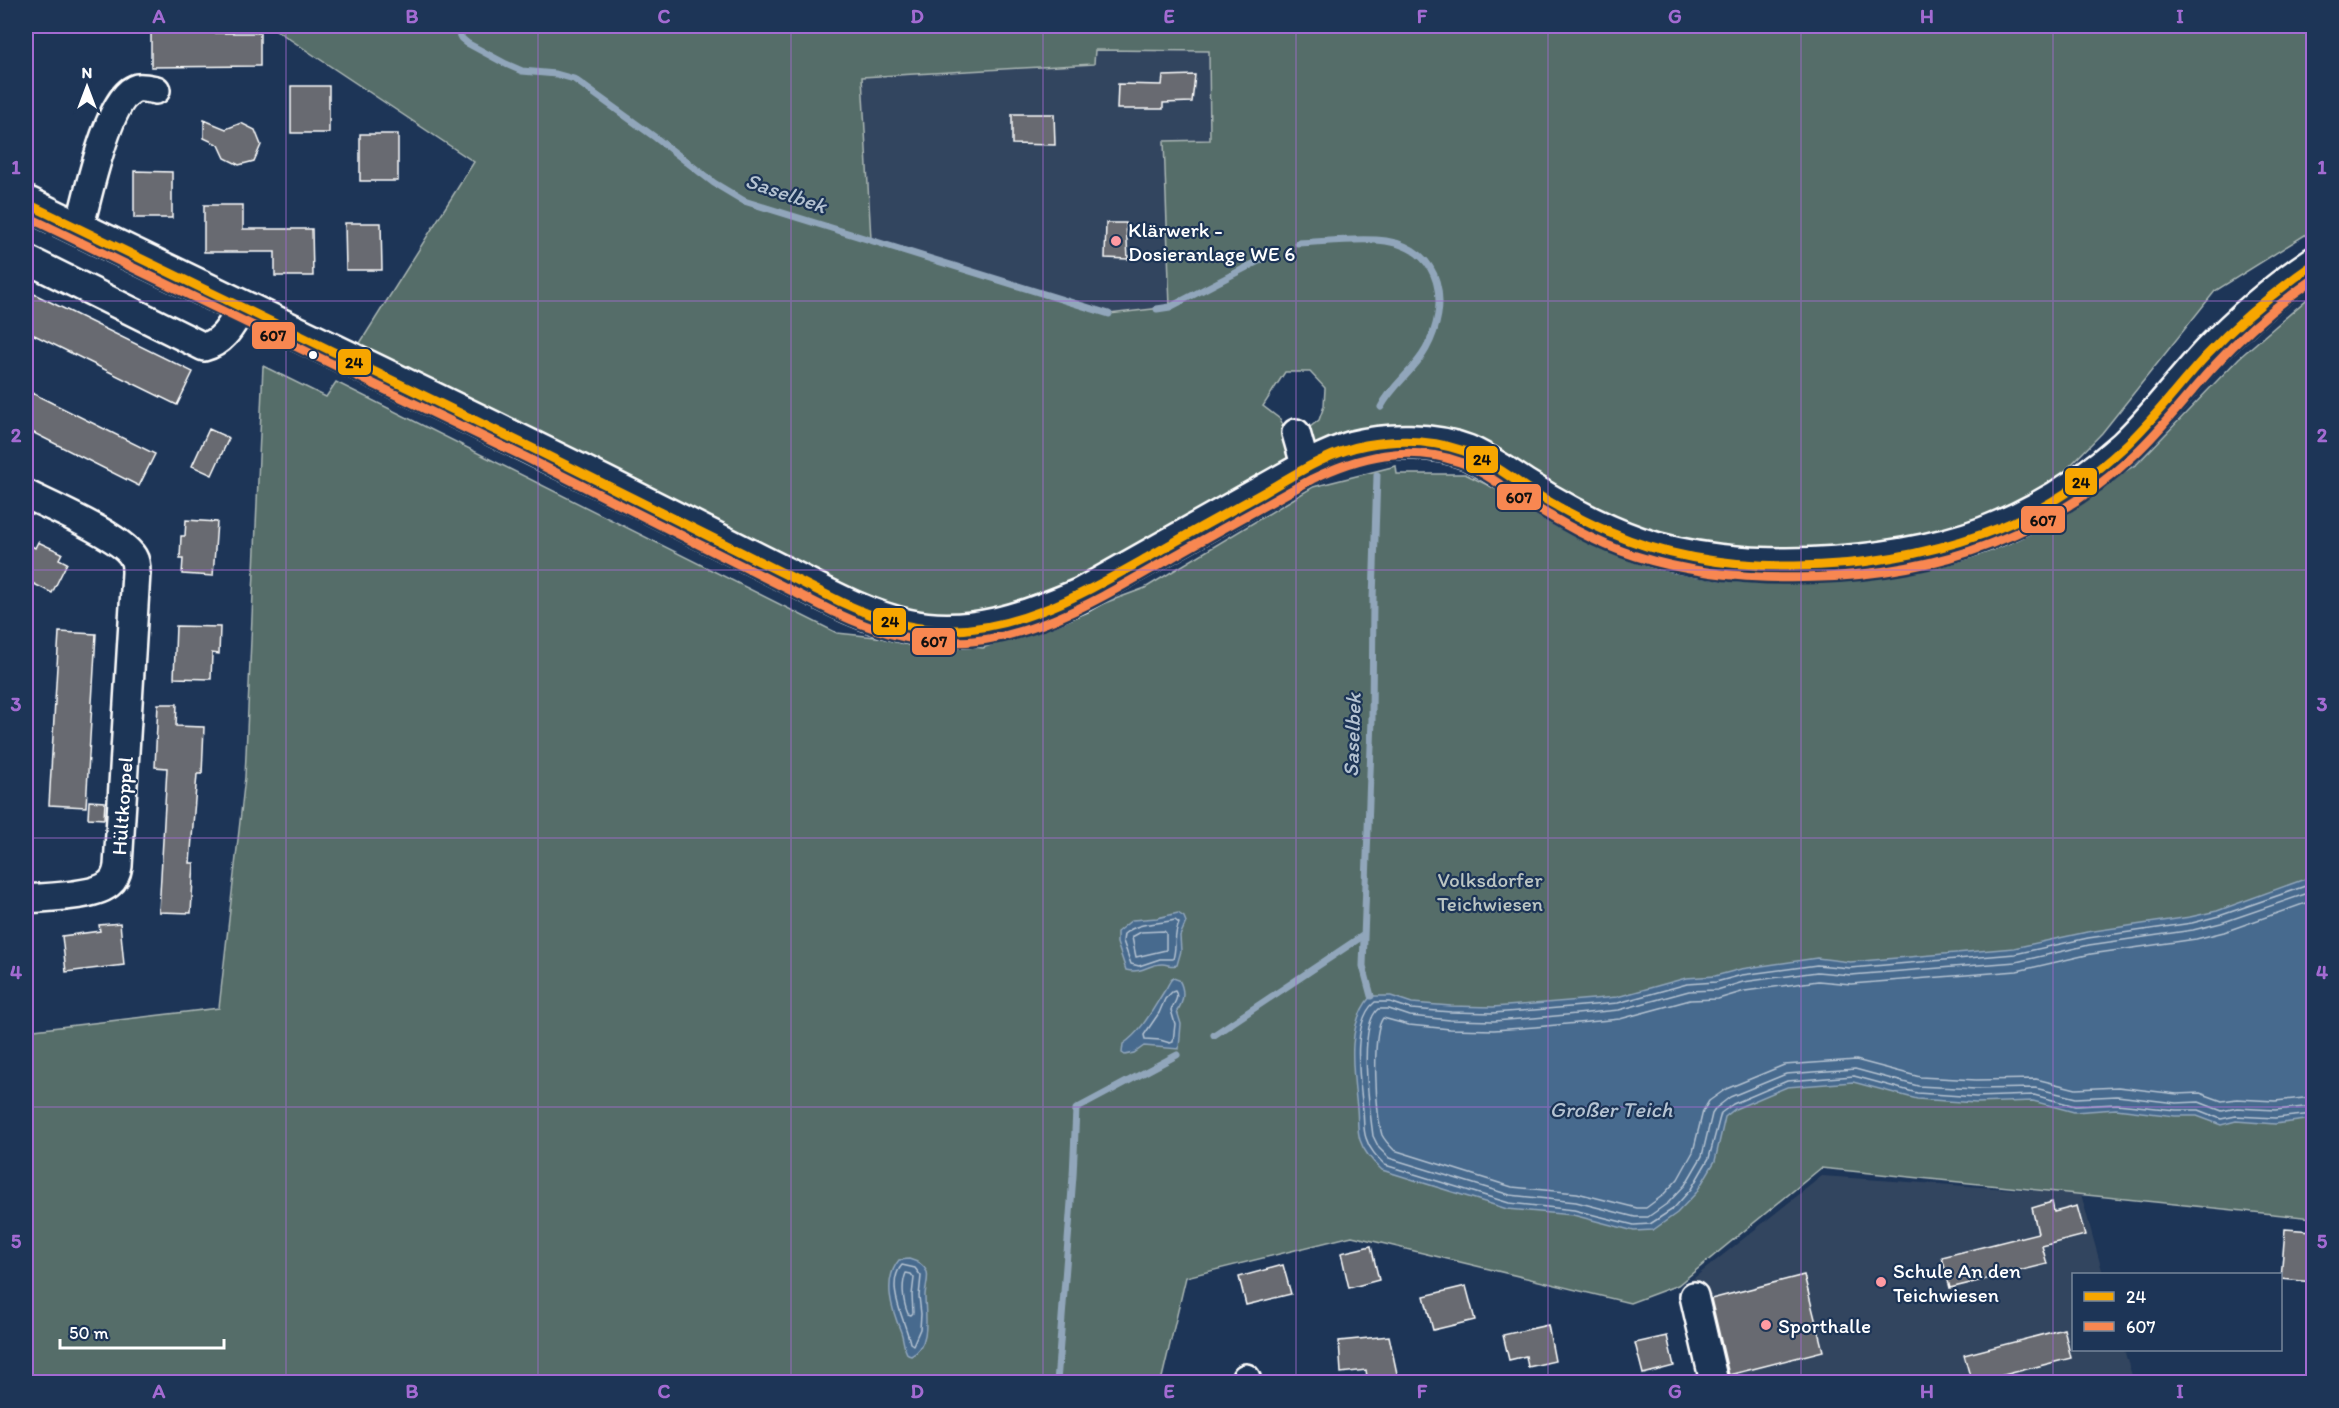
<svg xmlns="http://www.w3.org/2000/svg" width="2339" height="1408" font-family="Itim,sans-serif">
<rect width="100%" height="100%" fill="#1d3557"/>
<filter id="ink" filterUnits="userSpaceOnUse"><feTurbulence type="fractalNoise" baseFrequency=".0167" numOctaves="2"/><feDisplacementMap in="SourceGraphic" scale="12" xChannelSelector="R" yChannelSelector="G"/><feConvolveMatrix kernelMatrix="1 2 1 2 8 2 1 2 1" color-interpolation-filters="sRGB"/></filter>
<g filter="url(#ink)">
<path fill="#33455f" d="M1095 50 1209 51 1210 140 1164 142 1170 307 1109 314 871 239 861 77 1094 64Z
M1822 1176 2081 1194 2103 1274H2074V1350H2124L2134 1382H1703L1679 1290Z"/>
<path fill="#556d69" stroke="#aab6b4" stroke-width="1.5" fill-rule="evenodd" d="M270 26H2313V230L2215 291 2102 433 2017 520 1952 544 1694 558 1449 447 1307 468 1306 430 1319 420 1324 406 1325 388 1310 372H1285L1263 406 1280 419 1306 468 1081 595 938 631 350 359 474 162ZM1095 50 1209 51 1210 140 1164 141 1170 307 1109 314 871 239 862 77 1094 64Z
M2313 294V1218L1821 1168 1678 1285 1630 1303 1352 1236 1186 1277 1161 1382H26V1031L219 1008 245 777 263 366 326 397 336 382 837 633 983 648 1145 588 1313 487 1396 466 1397 474H1465L1606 543 1803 581 1923 569 2015 540 2137 464 2239 358Z"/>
<path fill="#476a8e" stroke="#91a6bb" stroke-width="1.5" d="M2313 876V1119L2275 1124 2236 1121 2221 1125 2197 1116H2175L2116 1109 2074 1112 2033 1101 1976 1103 1917 1099 1853 1082 1787 1087 1735 1109 1725 1117 1715 1161 1696 1193 1677 1213 1653 1230 1634 1231 1573 1215 1507 1209 1382 1170C1373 1162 1364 1153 1360 1140 1357 1131 1358 1118 1357 1108 1353 1071 1345 1025 1371 996H1391L1412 1003 1451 1006 1493 1007 1533 1004 1617 997 1686 978 1715 976 1741 969 1817 958 1850 962 2014 948 2087 932 2190 917 2217 911Z
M1178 913 1184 917 1186 922 1180 936 1181 951 1177 965C1171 967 1168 964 1162 964 1148 964 1143 974 1126 970L1117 943V932L1132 920 1157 918Z
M1173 978 1179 980C1185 990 1184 1002 1177 1011L1181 1024 1179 1049 1144 1046 1134 1053 1125 1055 1122 1053 1123 1044C1143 1030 1152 1010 1165 990 1169 985 1168 982 1173 978Z
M909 1259C916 1261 924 1264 927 1272 929 1279 925 1288 925 1296 925 1313 932 1346 911 1356L908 1355C903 1348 904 1340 901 1332 892 1310 882 1281 899 1260Z"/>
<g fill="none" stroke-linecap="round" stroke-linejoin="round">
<path stroke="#b5c3d2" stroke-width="1.5" d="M2314 883 2219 916 2192 923 2088 938 2015 954 1850 968 1817 965 1742 975 1716 982 1687 984 1618 1003 1534 1010 1493 1013 1451 1012 1411 1009 1390 1002H1375C1350 1022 1360 1081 1363 1110 1364 1119 1363 1130 1366 1138 1369 1149 1377 1157 1385 1165L1509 1203 1574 1210 1634 1225 1650 1224 1673 1209 1691 1189 1709 1158 1721 1113 1733 1104 1787 1081 1854 1076 1917 1093 1976 1097 2034 1095 2075 1106 2117 1104 2176 1110H2198L2221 1119 2236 1116 2275 1118 2314 1114
M2314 891 2221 923 2193 930 2089 945 2016 962 1851 975 1817 972 1743 982 1717 990 1689 991 1619 1010 1534 1018 1494 1021 1450 1020 1410 1016 1389 1009H1378C1357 1027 1370 1110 1373 1136L1379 1148 1389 1158 1510 1195 1576 1202 1635 1217H1648L1668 1203 1685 1185 1702 1156 1712 1114 1716 1108 1730 1097 1786 1074 1855 1069 1918 1086 1976 1089 2035 1088 2076 1098 2117 1096 2176 1103 2199 1102 2222 1111 2237 1108 2275 1110 2314 1106
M2314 900 2224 932 2196 939 2091 954 2017 971 1851 984 1818 981 1745 991 1718 999 1690 1000 1620 1019 1535 1027 1494 1030 1450 1029 1409 1025 1383 1018C1371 1033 1376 1116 1382 1135 1385 1141 1389 1145 1394 1150L1512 1187 1577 1193 1637 1208H1646L1662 1196 1678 1179 1693 1152 1703 1111 1709 1101 1726 1089 1784 1065 1856 1060 1920 1077 1976 1080 2036 1079 2076 1089 2118 1087 2177 1094 2200 1093 2222 1101 2237 1099 2275 1101 2314 1097
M1175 920 1179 923C1173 937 1177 946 1173 959H1160L1139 966 1131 964 1123 941 1124 934C1140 921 1156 925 1175 920Z
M1164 931 1166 933V950L1136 957 1132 937 1141 932Z
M1172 992 1175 991C1180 998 1173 1004 1171 1010L1175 1024 1173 1042 1170 1043 1160 1040 1145 1039 1144 1035 1159 1013 1165 999Z
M902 1265 915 1268 921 1276 919 1296 921 1314 920 1329 913 1345 910 1343C906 1322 884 1285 902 1265Z
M906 1273 911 1274 914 1278 912 1295 913 1313 911 1315 908 1314C903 1302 901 1285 906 1273Z"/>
<path stroke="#91a6bb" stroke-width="7" d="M455 26 461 38 467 43 506 64 522 71 556 74 574 79 656 138 714 183 744 201 1109 314
M1298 243C1324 242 1361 237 1386 241 1443 250 1450 305 1426 349 1414 371 1392 385 1381 407
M1157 309 1170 307 1276 252
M1371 996 1363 966 1372 719 1373 599 1377 475
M1214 1035 1364 935
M1057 1382 1073 1176 1076 1109 1177 1055"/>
</g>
<path fill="#676b71" stroke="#fff" stroke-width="1.5" d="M151 26H190V33H260V66L151 67Z
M1195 75 1192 102 1163 103V109H1117L1118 84 1162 85 1163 76Z
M291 86H329V133H291Z
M1012 114H1054L1055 145 1012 144Z
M204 120 226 129 241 123 255 130 261 145 254 161 239 165 225 158 219 145 204 138Z
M360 134H398V181H360Z
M134 171 172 172V218H134Z
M204 205H243V229H312L313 276H275V252H204Z
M345 223H381L382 270H346Z
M1106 223H1126L1128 259 1105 258Z
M26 290 193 372 177 405 26 331Z
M32 393 155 454 139 486 26 429V406Z
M209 429 229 438 212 475 192 466Z
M186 520 217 522 213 576 182 574 183 559H180L181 536H185Z
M38 542 62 553 59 559 67 563 52 593 26 580V543L35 548Z
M176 626 220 627 219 654 212 653 211 679 174 678Z
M59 632 96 634 86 807 49 805Z
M158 704H177L176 726 204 727 202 774H197L190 863H194L191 913 159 912 167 768 155 767Z
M89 801 105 802 104 819 88 818Z
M120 923 124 965 66 972 62 936 100 931 99 925Z
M2052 1202 2054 1212 2077 1206 2085 1235 2042 1246 2047 1264 1950 1288 1942 1257 2038 1233 2032 1208Z
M2285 1229 2313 1231V1282L2281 1279Z
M1371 1246 1379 1280 1349 1288 1341 1253Z
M1283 1265 1291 1294 1246 1305 1239 1277Z
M1804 1275 1823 1351 1729 1375 1711 1299Z
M1466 1286 1475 1320 1433 1330 1424 1296Z
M1548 1325 1555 1361 1528 1367 1526 1356 1509 1360 1503 1335Z
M2064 1329 2071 1358 1972 1383 1964 1355Z
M1389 1336 1399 1383H1368L1366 1370 1341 1373 1339 1341Z
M1667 1336 1674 1366 1643 1374 1635 1343Z"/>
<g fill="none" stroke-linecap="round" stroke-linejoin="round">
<defs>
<path id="minor" d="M79 229C87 201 107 96 137 88 143 87 151 89 156 90
M26 259 204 347C224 342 232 324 242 308
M1296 433 1306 468
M26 494C47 505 126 538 134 559 136 562 136 569 136 573L118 866C117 872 115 879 110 883 96 897 46 897 26 899
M1694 1296 1714 1382
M1245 1382 1246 1378"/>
<path id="major" d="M26 203C218 296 411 387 602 482 661 512 720 541 779 571 820 591 861 616 907 626 967 640 1026 619 1081 595L1306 468C1321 461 1337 453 1353 448 1388 439 1433 439 1467 452 1488 461 1507 475 1526 487 1562 510 1599 530 1639 544 1734 577 1889 569 1984 534 2036 514 2083 485 2125 447 2156 418 2180 384 2209 353 2241 320 2275 290 2314 264"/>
</defs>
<use href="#minor" stroke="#fff" stroke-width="32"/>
<use href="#major" stroke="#fff" stroke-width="38"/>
<use href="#minor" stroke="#1d3557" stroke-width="27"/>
<use href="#major" stroke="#1d3557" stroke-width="33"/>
<defs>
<path id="bus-1" d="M26 203 530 447 841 602C869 615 897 626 928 629 1009 638 1084 593 1152 555 1188 534 1225 514 1261 494 1294 475 1328 452 1366 445 1398 439 1433 440 1464 451 1487 460 1508 475 1528 489 1554 505 1581 520 1609 532 1718 580 1871 574 1983 534 2034 516 2083 485 2123 448 2154 420 2178 386 2206 356 2239 321 2275 291 2314 264"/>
<path id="bus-2" d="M26 216 525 457 836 613C873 630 909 642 950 642 1030 643 1102 597 1169 559 1216 532 1264 506 1312 479 1359 456 1408 444 1460 462 1482 470 1500 485 1519 497 1556 520 1595 543 1636 556 1741 589 1888 584 1990 544 2043 524 2094 493 2135 454 2164 427 2188 394 2215 365 2244 333 2278 304 2314 279"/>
</defs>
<use href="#bus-1" stroke="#1d3557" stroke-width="14"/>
<use href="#bus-2" stroke="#1d3557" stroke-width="14"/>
<use href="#bus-1" stroke="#f7a600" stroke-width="9"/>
<use href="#bus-2" stroke="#f88751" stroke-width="9"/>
</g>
</g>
<path fill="none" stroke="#a36bd2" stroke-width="1.5" stroke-opacity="0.55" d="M286 26V1382M538 26V1382M791 26V1382M1043 26V1382M1296 26V1382M1548 26V1382M1801 26V1382M2053 26V1382M26 301H2314M26 570H2314M26 838H2314M26 1107H2314"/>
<g fill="#ff9aa2" stroke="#1d3557" stroke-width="2">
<circle cx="1116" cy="241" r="6"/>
<circle cx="1881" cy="1282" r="6"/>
<circle cx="1766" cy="1325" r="6"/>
</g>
<circle fill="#fff" stroke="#1d3557" stroke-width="2" cx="313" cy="355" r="5"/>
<g text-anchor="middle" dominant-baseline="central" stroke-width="4.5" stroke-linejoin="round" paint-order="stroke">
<g font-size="21" fill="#fff" stroke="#1d3557" text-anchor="start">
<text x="1128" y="229">Klärwerk -<tspan x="1128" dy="24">Dosieranlage WE 6</tspan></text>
<text x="1893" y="1270">Schule An den<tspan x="1893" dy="24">Teichwiesen</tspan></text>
<text x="1778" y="1325">Sporthalle</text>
</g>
<g font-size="21" fill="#fff" stroke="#1d3557">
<text transform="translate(122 806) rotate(-86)">Hültkoppel</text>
</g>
<g font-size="21" fill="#bbc5c3" stroke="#1d3557">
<text x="1490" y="879">Volksdorfer<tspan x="1490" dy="24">Teichwiesen</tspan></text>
</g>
<g font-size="22" font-style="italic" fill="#b5c3d2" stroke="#1d3557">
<text transform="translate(786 193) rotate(19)">Saselbek</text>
<text transform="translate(1352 735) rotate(-88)">Saselbek</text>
<text x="1611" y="1109">Großer Teich</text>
</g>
</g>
<g stroke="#1d3557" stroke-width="2">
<rect x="251" y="321" width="45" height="29" rx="6" fill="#f88751"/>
<rect x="337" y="348" width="35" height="28" rx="6" fill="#f7a600"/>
<rect x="1465" y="445" width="34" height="29" rx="6" fill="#f7a600"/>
<rect x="2064" y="467" width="34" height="29" rx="6" fill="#f7a600"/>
<rect x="1496" y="483" width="46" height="28" rx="6" fill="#f88751"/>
<rect x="2020" y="505" width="46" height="29" rx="6" fill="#f88751"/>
<rect x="872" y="607" width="35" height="29" rx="6" fill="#f7a600"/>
<rect x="911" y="627" width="45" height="29" rx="6" fill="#f88751"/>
</g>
<g font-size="16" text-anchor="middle" font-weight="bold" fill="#111">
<text x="273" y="341">607</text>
<text x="354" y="368">24</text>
<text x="1482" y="465">24</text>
<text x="2081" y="488">24</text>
<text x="1519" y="503">607</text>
<text x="2043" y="526">607</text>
<text x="890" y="627">24</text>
<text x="934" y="647">607</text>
</g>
<rect width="2339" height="1408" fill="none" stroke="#1d3557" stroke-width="66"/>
<rect x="2072" y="1273" width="210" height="78" fill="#1d3557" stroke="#77869a" stroke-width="1.5"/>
<rect x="2084" y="1292" width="30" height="9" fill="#f7a600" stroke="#77869a" stroke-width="1.5"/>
<text x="2126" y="1303" font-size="18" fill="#ffffff">24</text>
<rect x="2084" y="1322" width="30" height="9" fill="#f88751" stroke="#77869a" stroke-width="1.5"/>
<text x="2126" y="1333" font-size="18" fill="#ffffff">607</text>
<g transform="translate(87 87)" stroke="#1d3557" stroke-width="4.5" paint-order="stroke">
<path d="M0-4.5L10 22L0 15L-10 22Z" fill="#ffffff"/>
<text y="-9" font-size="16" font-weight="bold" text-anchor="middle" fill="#ffffff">N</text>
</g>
<path d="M60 1339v9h164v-9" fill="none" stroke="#ffffff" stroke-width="3"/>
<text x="69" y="1339" font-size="18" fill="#ffffff" stroke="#1d3557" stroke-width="4.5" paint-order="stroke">50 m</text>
<rect x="33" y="33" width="2273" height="1342" fill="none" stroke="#a36bd2" stroke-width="2"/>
<g font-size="20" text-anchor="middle" font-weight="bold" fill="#a36bd2">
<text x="159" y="23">A</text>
<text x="412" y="23">B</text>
<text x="664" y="23">C</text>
<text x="917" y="23">D</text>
<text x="1169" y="23">E</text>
<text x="1422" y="23">F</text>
<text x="1675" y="23">G</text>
<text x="1927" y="23">H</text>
<text x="2180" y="23">I</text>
<text x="16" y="174">1</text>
<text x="2322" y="174">1</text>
<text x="16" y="442">2</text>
<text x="2322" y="442">2</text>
<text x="16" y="711">3</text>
<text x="2322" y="711">3</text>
<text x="16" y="979">4</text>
<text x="2322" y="979">4</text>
<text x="16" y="1248">5</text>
<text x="2322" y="1248">5</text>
<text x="159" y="1398">A</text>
<text x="412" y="1398">B</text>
<text x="664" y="1398">C</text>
<text x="917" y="1398">D</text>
<text x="1169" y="1398">E</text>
<text x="1422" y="1398">F</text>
<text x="1675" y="1398">G</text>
<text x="1927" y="1398">H</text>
<text x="2180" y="1398">I</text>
</g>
</svg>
